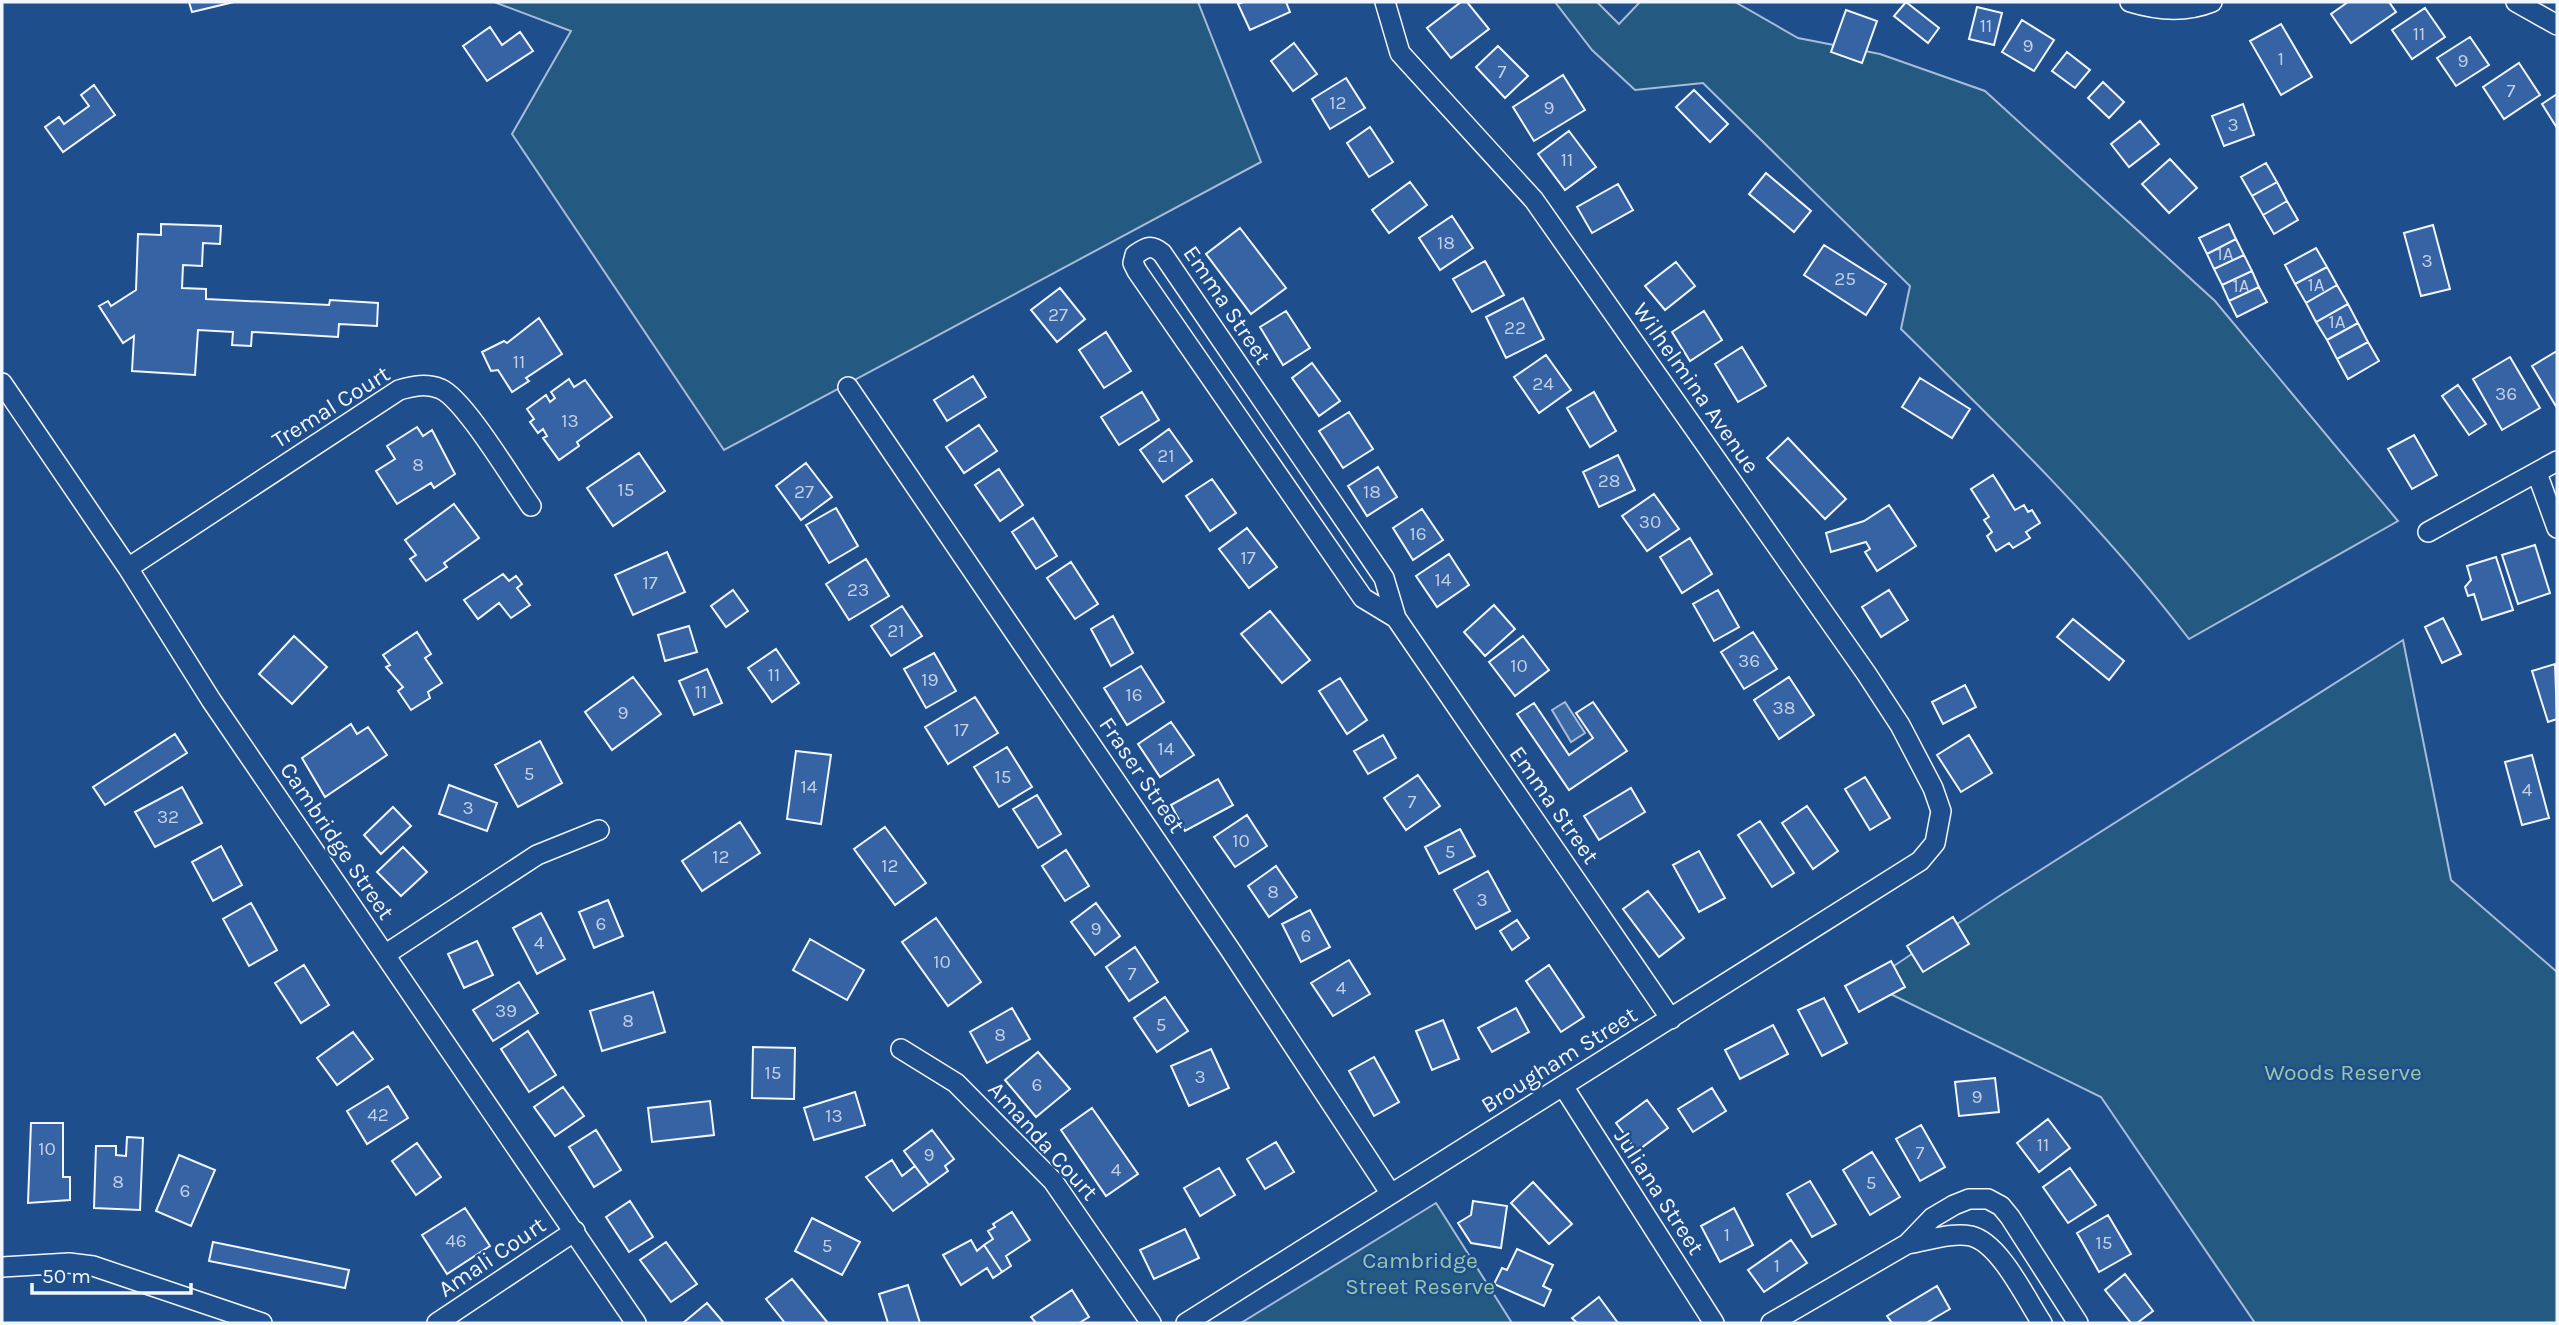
<svg xmlns="http://www.w3.org/2000/svg" width="2559" height="1325" font-family="Karla,sans-serif">
<rect width="100%" height="100%" fill="#1f4e8c"/>
<path fill="#245a82" stroke="#a8bbd7" stroke-width="2" d="M494 2H1198L1261 162 724 450 512 134 571 31Z
M1555 2H1597L1619 24 1640 2H1735L1798 38 1880 54 1985 91 2215 301 2398 521 2189 639C2103 527 2002 428 1901 329L1910 286 1703 83 1635 90 1592 50Z
M2403 640 2451 880 2557 972V1323H2255L2101 1097 1868 983 2001 895Z
M1436 1203 1512 1323H1241Z"/>
<path fill="#3b69a3" stroke="#a8bbd7" stroke-width="2" d="M1565 702 1585 733 1571 742 1552 710Z"/>
<path fill="#3563a3" stroke="#f2f6ff" stroke-width="2" d="M189 2H234L192 12Z
M1243 2H1286L1290 12 1250 30 1238 4Z
M1461 2H1467L1489 29 1451 58 1427 28Z
M1906 2 1939 28 1928 43 1894 16Z
M2348 2H2389L2396 12 2351 43 2331 14Z
M1977 7 2002 13 1994 45 1969 39Z
M2425 8 2445 37 2412 59 2392 30Z
M1846 10 1877 21 1862 63 1831 52Z
M2022 20 2054 40 2034 71 2002 52Z
M2281 24 2312 77 2281 95 2250 41Z
M490 27 502 45 520 32 533 51 487 81 463 46Z
M2470 37 2489 65 2456 86 2437 58Z
M1294 43 1317 74 1293 91 1271 61Z
M1498 46 1528 76 1505 98 1476 67Z
M2067 52 2090 70 2075 88 2052 71Z
M2519 63 2540 95 2504 119 2483 87Z
M1563 75 1585 110 1534 141 1513 107Z
M1346 78 1365 108 1330 129 1312 99Z
M2103 82 2124 102 2109 118 2088 98Z
M94 85 115 115 63 152 45 127 59 117 64 124 89 106 81 95Z
M1694 90 1728 124 1710 142 1676 107Z
M2557 94V128L2542 104Z
M2243 104 2254 135 2224 146 2212 116Z
M2140 121 2159 144 2129 167 2111 144Z
M1370 127 1393 162 1369 177 1347 143Z
M1569 131 1596 167 1565 190 1538 154Z
M2170 159 2197 188 2169 213 2142 184Z
M2266 163 2277 182 2252 196 2241 177Z
M1766 173 1811 211 1794 232 1749 194Z
M1410 182 1427 205 1389 233 1372 210Z
M2277 182 2287 201 2263 215 2252 196Z
M1618 184 1633 210 1592 233 1577 207Z
M2287 201 2298 220 2274 234 2263 215Z
M1452 216 1473 248 1440 270 1419 238Z
M161 224 221 226 220 244 203 243 202 266 183 265 182 288 206 289V299L329 305 330 300 378 303 377 326 339 324 338 337 252 332 251 346 232 345 233 332 198 330 195 375 132 371 134 336 123 343 99 306 108 301 111 306 136 290 138 234 161 235Z
M2229 224 2236 239 2207 254 2199 238Z
M2433 225 2450 289 2421 296 2404 233Z
M1240 228 1286 288 1251 314 1206 254Z
M2236 239 2244 255 2214 269 2207 254Z
M1824 245 1886 284 1866 315 1804 275Z
M2316 248 2327 267 2295 284 2285 265Z
M2244 255 2252 271 2222 285 2214 269Z
M1485 261 1504 295 1472 312 1453 279Z
M1676 262 1695 286 1665 310 1645 286Z
M2327 267 2337 285 2306 303 2295 284Z
M2252 271 2259 287 2229 301 2222 285Z
M2337 285 2348 304 2316 322 2306 303Z
M2259 287 2267 302 2237 317 2229 301Z
M1060 288 1085 319 1057 342 1031 310Z
M1523 298 1544 339 1506 358 1486 317Z
M2348 304 2358 323 2327 340 2316 322Z
M1286 311 1310 348 1283 365 1260 327Z
M1704 311 1722 340 1690 361 1672 332Z
M539 318 562 354 526 378 529 381 512 392 498 370 491 371 482 352 504 341 507 343Z
M2358 323 2368 342 2337 359 2327 340Z
M1106 332 1131 371 1104 388 1079 350Z
M2368 342 2379 361 2348 379 2337 359Z
M1742 347 1766 386 1738 402 1715 364Z
M2557 351V408L2532 366Z
M1546 355 1571 390 1539 413 1514 377Z
M2510 357 2540 408 2502 430 2473 379Z
M1312 363 1340 401 1319 416 1292 378Z
M973 376 986 397 947 421 934 400Z
M1920 378 1970 409 1952 438 1902 407Z
M569 379 574 387 585 380 612 417 577 442 579 446 559 460 543 438 547 436 543 429 538 433 530 422 534 419 527 409 546 395 550 402 555 398 551 392Z
M2458 385 2486 424 2469 435 2442 396Z
M1142 392 1159 420 1119 445 1101 417Z
M1594 392 1616 431 1590 447 1567 408Z
M1349 412 1373 449 1343 468 1319 431Z
M979 425 997 451 964 473 946 447Z
M417 427 423 436 432 430 455 474 434 488 431 483 397 504 376 471 395 459 387 446Z
M1169 429 1192 461 1163 482 1140 450Z
M2414 435 2437 475 2412 489 2388 449Z
M1788 438 1846 499 1825 519 1767 458Z
M639 453 665 491 613 526 587 488Z
M1618 455 1635 490 1599 507 1583 472Z
M806 463 832 497 801 520 776 486Z
M1378 467 1397 497 1367 516 1348 486Z
M999 469 1023 505 1000 521 975 485Z
M1993 475 2015 510 2024 505 2028 512 2032 510 2040 523 2026 532 2030 538 2013 548 2009 543 1996 551 1987 536 1992 532 1984 520 1989 517 1971 489Z
M1212 479 1236 513 1210 531 1186 496Z
M1654 494 1679 529 1647 551 1622 516Z
M454 504 479 538 444 563 447 567 426 581 410 559 416 555 405 540Z
M1889 505 1916 546 1877 571 1865 552 1870 549 1866 542 1831 552 1826 533 1864 521Z
M836 508 858 546 829 563 806 525Z
M1422 509 1443 540 1413 560 1393 528Z
M1033 518 1057 556 1036 569 1012 532Z
M1247 528 1277 567 1249 588 1219 549Z
M1690 538 1712 574 1682 593 1660 557Z
M2535 545 2550 593 2518 604 2502 555Z
M667 552 685 592 633 615 615 575Z
M1449 554 1469 585 1437 607 1416 576Z
M2496 557 2513 610 2482 620 2474 594 2468 596 2465 587 2471 580 2467 566Z
M866 559 889 596 849 620 826 584Z
M1071 562 1098 604 1075 619 1047 578Z
M503 574 509 581 516 576 522 584 517 588 530 605 511 618 499 603 478 619 464 600Z
M733 590 748 611 726 627 711 606Z
M1718 590 1739 627 1714 641 1693 604Z
M1889 590 1908 620 1881 637 1862 607Z
M1494 605 1515 629 1485 656 1464 632Z
M902 606 922 636 891 656 871 626Z
M1270 611 1310 660 1282 683 1241 634Z
M1113 616 1133 653 1111 666 1091 629Z
M2443 618 2461 654 2442 663 2425 627Z
M2073 619 2124 661 2109 680 2057 637Z
M689 626 697 652 665 661 658 635Z
M417 632 431 654 425 658 442 683 428 692 430 698 411 710 398 691 403 687 386 667 390 665 383 655Z
M1753 632 1777 669 1744 689 1721 652Z
M294 636 327 667 292 704 259 674Z
M1523 636 1549 670 1515 696 1489 662Z
M776 649 799 683 772 702 748 668Z
M934 653 956 691 926 708 904 669Z
M2555 664 2557 719 2548 722 2532 671Z
M1141 666 1164 702 1127 725 1104 688Z
M707 669 722 703 694 715 679 681Z
M633 677 661 714 612 750 585 712Z
M1789 677 1814 715 1779 739 1754 700Z
M1340 678 1367 720 1347 734 1319 691Z
M1965 685 1976 707 1943 724 1932 702Z
M975 697 998 733 948 764 925 727Z
M1593 702 1627 751 1569 790 1517 714 1534 703 1569 755 1593 738 1576 713Z
M1171 722 1194 755 1160 777 1138 744Z
M351 724 357 734 368 727 387 755 325 797 302 758Z
M175 734 187 753 105 805 93 787Z
M1383 735 1396 758 1368 774 1354 751Z
M1969 735 1992 773 1961 792 1937 755Z
M540 741 562 783 518 807 495 765Z
M1007 747 1032 787 999 807 974 767Z
M796 751 831 755 821 824 787 819Z
M2532 755 2549 818 2522 825 2505 762Z
M1418 775 1440 806 1406 830 1384 798Z
M1865 777 1890 818 1870 830 1845 789Z
M1218 779 1233 805 1185 831 1171 805Z
M449 785 497 803 487 831 439 814Z
M182 787 202 823 155 847 135 812Z
M1631 788 1645 812 1599 840 1584 816Z
M1037 795 1061 834 1038 848 1013 809Z
M1807 806 1838 851 1813 869 1782 823Z
M393 807 411 826 381 854 364 835Z
M1247 815 1267 846 1235 867 1214 837Z
M1760 821 1794 873 1772 887 1738 835Z
M740 822 760 853 702 891 682 861Z
M885 827 926 883 895 905 854 849Z
M1460 829 1475 856 1439 874 1425 847Z
M221 846 242 885 213 901 192 862Z
M403 847 427 872 401 896 377 872Z
M1066 850 1089 886 1065 901 1042 866Z
M1699 851 1725 898 1699 912 1673 865Z
M1276 866 1297 897 1269 917 1248 886Z
M1488 871 1510 911 1476 929 1454 890Z
M1648 891 1684 938 1659 957 1623 909Z
M608 900 623 936 594 948 579 912Z
M251 903 277 950 249 966 223 919Z
M1096 903 1120 936 1095 955 1071 922Z
M1310 910 1330 947 1301 962 1282 924Z
M541 913 565 959 537 974 513 928Z
M1953 917 1969 944 1923 972 1907 946Z
M936 918 981 982 948 1006 902 942Z
M1517 920 1529 938 1512 950 1500 931Z
M810 939 864 970 847 1000 793 970Z
M477 941 493 975 464 988 448 954Z
M1135 947 1158 982 1129 1001 1106 967Z
M1349 960 1370 994 1333 1016 1311 983Z
M1891 961 1905 987 1859 1012 1845 986Z
M304 965 329 1005 301 1023 275 983Z
M1549 965 1584 1017 1561 1032 1526 981Z
M519 982 538 1013 493 1041 473 1010Z
M653 992 665 1032 602 1051 590 1011Z
M1165 997 1188 1031 1157 1052 1134 1018Z
M1824 998 1847 1043 1822 1056 1798 1010Z
M1012 1008 1030 1039 987 1063 970 1032Z
M1516 1008 1529 1032 1492 1052 1478 1028Z
M1443 1020 1459 1059 1432 1070 1416 1031Z
M1773 1025 1788 1054 1740 1079 1725 1050Z
M528 1031 556 1075 529 1092 501 1049Z
M353 1032 373 1059 337 1085 317 1058Z
M753 1047 795 1048 794 1099 752 1098Z
M1211 1049 1229 1088 1189 1106 1171 1066Z
M1038 1052 1070 1089 1036 1117 1005 1080Z
M1374 1057 1399 1102 1374 1116 1349 1071Z
M1995 1078 1999 1112 1959 1116 1955 1082Z
M388 1086 408 1118 367 1144 347 1111Z
M563 1087 584 1116 555 1136 534 1107Z
M1712 1088 1726 1111 1693 1132 1678 1109Z
M855 1092 865 1125 814 1140 804 1108Z
M1647 1100 1668 1128 1637 1151 1616 1123Z
M710 1101 714 1135 652 1142 648 1108Z
M1092 1108 1138 1174 1106 1196 1061 1130Z
M2048 1119 2070 1148 2039 1172 2017 1143Z
M31 1123H63V1177H70V1200L28 1203Z
M1921 1125 1945 1167 1920 1181 1896 1139Z
M596 1130 621 1170 594 1187 569 1147Z
M932 1130 954 1159 945 1166 948 1171 929 1185 904 1151Z
M127 1137 143 1138 140 1210 94 1208 96 1146H116V1155L126 1156Z
M1276 1142 1294 1172 1265 1189 1247 1159Z
M417 1143 441 1177 416 1195 392 1161Z
M1872 1152 1900 1197 1870 1215 1843 1170Z
M179 1155 215 1170 191 1226 156 1211Z
M892 1160 902 1176 915 1166 929 1185 893 1211 866 1177Z
M1219 1168 1235 1195 1200 1216 1184 1188Z
M2070 1168 2096 1205 2068 1223 2043 1187Z
M1810 1181 1836 1224 1812 1237 1787 1194Z
M1533 1182 1572 1224 1549 1244 1511 1203Z
M630 1201 653 1237 629 1252 606 1217Z
M1473 1201 1507 1206 1501 1248 1471 1243 1458 1223 1471 1215Z
M465 1208 490 1246 447 1274 422 1235Z
M1734 1208 1753 1245 1720 1262 1701 1226Z
M1012 1212 1030 1240 1006 1256 1011 1266 1002 1272 984 1245 993 1239 988 1231 995 1227 993 1224Z
M2108 1215 2131 1254 2099 1272 2077 1233Z
M812 1218 860 1242 842 1275 795 1251Z
M1185 1229 1199 1258 1154 1279 1140 1250Z
M971 1240 977 1251 984 1245 1002 1272 993 1278 987 1268 961 1285 943 1255Z
M1791 1240 1807 1263 1764 1292 1748 1270Z
M213 1242 349 1270 345 1288 209 1261Z
M666 1242 697 1284 671 1302 640 1260Z
M1517 1249 1553 1265 1543 1286 1551 1290 1544 1306 1494 1284 1502 1268 1507 1270Z
M2125 1274 2153 1311 2137 1323H2131L2105 1290Z
M792 1279 828 1323H785L766 1299Z
M908 1285 920 1323H888L879 1294Z
M1937 1286 1950 1309 1926 1323H1892L1887 1316Z
M1072 1290 1089 1317 1079 1323H1036L1031 1317Z
M1599 1297 1618 1323H1577L1572 1318Z
M707 1303 724 1323H683Z"/>
<g fill="none" stroke-linecap="round" stroke-linejoin="round">
<defs>
<path id="minor" d="M2130 2C2156 10 2185 13 2212 2
M2516 2 2557 25
M2 383 128 568 211 700 636 1323
M848 387 1231 951 1391 1194
M2537 473 2557 528
M2428 532 2557 461
M128 568 399 390C413 386 426 383 441 389 465 400 513 481 531 506
M1396 618 1363 598 1137 271 1133 263 1135 255C1146 247 1151 244 1162 253L1384 578 1396 618 1671 1019
M386 954 537 855 599 830
M901 1049 956 1083 1053 1181 1151 1323
M1563 1086 1714 1323
M1907 1244C1927 1241 1951 1232 1971 1236 2000 1243 2026 1299 2042 1323
M2 1267 69 1263 93 1266 262 1323
M437 1323 575 1231
M1186 1323 1920 861 1935 843 1941 811 1933 788 1900 725 1866 673 1534 200 1400 53 1385 2
M1771 1323 1907 1244 1932 1218 1954 1205 1969 1199H1988L2001 1206 2010 1217 2078 1323"/>
</defs>
<use href="#minor" stroke="#f2f6ff" stroke-width="22"/>
<use href="#minor" stroke="#1f4e8c" stroke-width="19"/>
</g>
<g text-anchor="middle" dominant-baseline="central" stroke-width="5" stroke-linejoin="round" paint-order="stroke">
<g font-size="19" fill="#c3d1e8">
<text x="1986" y="26">11</text>
<text x="2419" y="34">11</text>
<text x="2028" y="46">9</text>
<text x="2281" y="59">1</text>
<text x="2463" y="61">9</text>
<text x="1502" y="72">7</text>
<text x="2511" y="91">7</text>
<text x="1338" y="103">12</text>
<text x="1549" y="108">9</text>
<text x="2233" y="125">3</text>
<text x="1567" y="160">11</text>
<text x="1446" y="243">18</text>
<text x="2225" y="254">1A</text>
<text x="2427" y="261">3</text>
<text x="1845" y="279">25</text>
<text x="2316" y="285">1A</text>
<text x="2241" y="286">1A</text>
<text x="1058" y="315">27</text>
<text x="2337" y="322">1A</text>
<text x="1515" y="328">22</text>
<text x="519" y="362">11</text>
<text x="1543" y="384">24</text>
<text x="2506" y="394">36</text>
<text x="570" y="421">13</text>
<text x="1166" y="456">21</text>
<text x="418" y="465">8</text>
<text x="1609" y="481">28</text>
<text x="626" y="490">15</text>
<text x="804" y="492">27</text>
<text x="1372" y="492">18</text>
<text x="1650" y="522">30</text>
<text x="1418" y="534">16</text>
<text x="1248" y="558">17</text>
<text x="1443" y="580">14</text>
<text x="650" y="583">17</text>
<text x="858" y="590">23</text>
<text x="896" y="631">21</text>
<text x="1749" y="661">36</text>
<text x="1519" y="666">10</text>
<text x="774" y="675">11</text>
<text x="930" y="680">19</text>
<text x="701" y="692">11</text>
<text x="1134" y="695">16</text>
<text x="1784" y="708">38</text>
<text x="623" y="713">9</text>
<text x="961" y="730">17</text>
<text x="1166" y="749">14</text>
<text x="529" y="774">5</text>
<text x="1003" y="777">15</text>
<text x="809" y="787">14</text>
<text x="2527" y="790">4</text>
<text x="1412" y="802">7</text>
<text x="468" y="808">3</text>
<text x="168" y="817">32</text>
<text x="1241" y="841">10</text>
<text x="1450" y="852">5</text>
<text x="721" y="857">12</text>
<text x="890" y="866">12</text>
<text x="1273" y="892">8</text>
<text x="1482" y="900">3</text>
<text x="601" y="924">6</text>
<text x="1096" y="929">9</text>
<text x="1306" y="936">6</text>
<text x="539" y="943">4</text>
<text x="942" y="962">10</text>
<text x="1132" y="974">7</text>
<text x="1341" y="988">4</text>
<text x="506" y="1011">39</text>
<text x="628" y="1021">8</text>
<text x="1161" y="1025">5</text>
<text x="1000" y="1035">8</text>
<text x="773" y="1073">15</text>
<text x="1200" y="1077">3</text>
<text x="1037" y="1085">6</text>
<text x="1977" y="1097">9</text>
<text x="378" y="1115">42</text>
<text x="834" y="1116">13</text>
<text x="2043" y="1145">11</text>
<text x="47" y="1149">10</text>
<text x="1920" y="1153">7</text>
<text x="929" y="1155">9</text>
<text x="1116" y="1170">4</text>
<text x="118" y="1182">8</text>
<text x="1871" y="1183">5</text>
<text x="185" y="1191">6</text>
<text x="1727" y="1235">1</text>
<text x="456" y="1241">46</text>
<text x="2104" y="1243">15</text>
<text x="827" y="1246">5</text>
<text x="1777" y="1266">1</text>
</g>
<g font-size="23" fill="#f2f6ff" stroke="#1f4e8c">
<text transform="translate(1227 305) rotate(56)">Emma Street</text>
<text transform="translate(1696 388) rotate(55)">Wilhelmina Avenue</text>
<text transform="translate(331 407) rotate(-32)">Tremal Court</text>
<text transform="translate(1142 775) rotate(56)">Fraser Street</text>
<text transform="translate(1554 805) rotate(55)">Emma Street</text>
<text transform="translate(337 841) rotate(56)">Cambridge Street</text>
<text transform="translate(1559 1060) rotate(-32)">Brougham Street</text>
<text transform="translate(1043 1141) rotate(48)">Amanda Court</text>
<text transform="translate(1659 1192) rotate(57)">Juliana Street</text>
<text transform="translate(492 1257) rotate(-34)">Amali Court</text>
</g>
<g font-size="23" fill="#97c8a6" stroke="#1f4e8c">
<text x="2343" y="1072">Woods Reserve</text>
<text x="1420" y="1260">Cambridge<tspan x="1420" dy="26">Street Reserve</tspan></text>
</g>
</g>
<rect width="2559" height="1325" fill="none" stroke="#f2f6ff" stroke-width="7"/>
<path d="M32 1283v10h159v-10" fill="none" stroke="#f2f6ff" stroke-width="3.5"/>
<text x="42" y="1283" font-size="21" fill="#f2f6ff" stroke="#1f4e8c" stroke-width="5" paint-order="stroke">50 m</text>
</svg>
